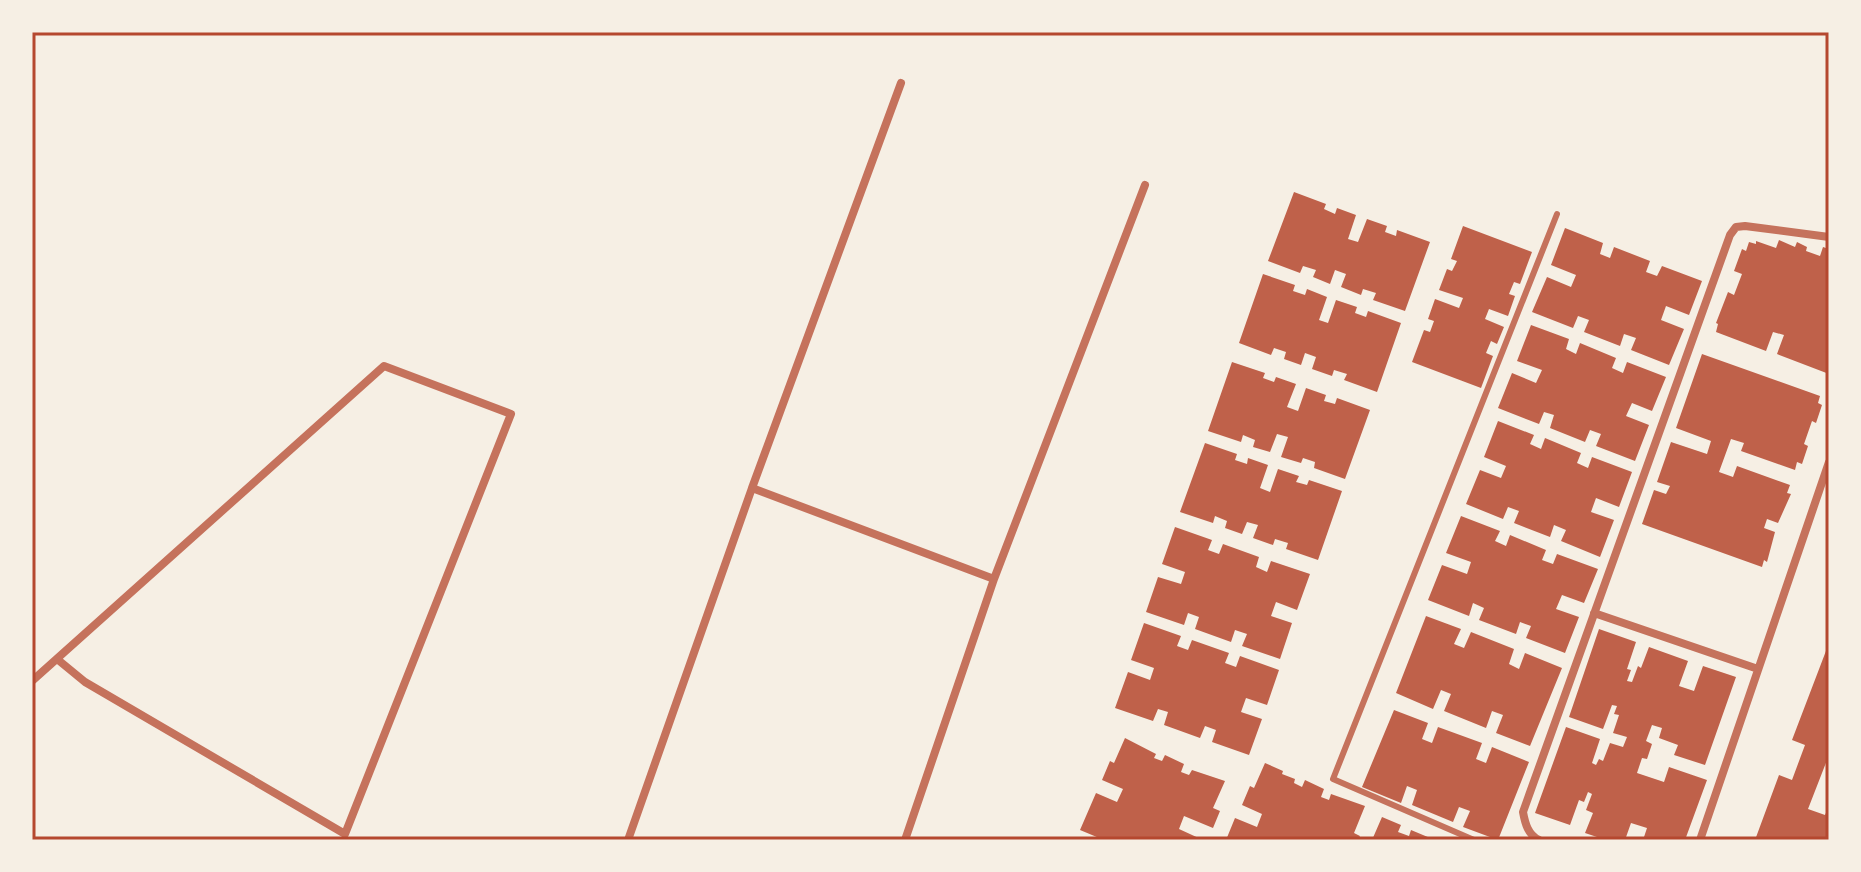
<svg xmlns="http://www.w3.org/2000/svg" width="1861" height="872" font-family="'DM Sans',sans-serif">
<rect width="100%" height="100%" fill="#f6efe4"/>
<path fill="#bf614a" d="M1294 192 1326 204 1324 209 1335 214 1337 208 1356 215 1348 239 1358 242 1367 219 1387 226 1385 232 1396 236 1397 230 1430 242 1405 311 1373 300 1376 293 1363 289 1361 295 1341 287 1346 274 1335 270 1330 284 1313 277 1316 270 1303 266 1300 273 1268 261Z
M1463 226 1532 252 1520 284 1514 282 1509 294 1515 296 1508 316 1489 309 1485 319 1504 327 1497 344 1491 341 1486 353 1493 356 1481 388 1412 362 1424 330 1430 332 1434 321 1428 319 1435 299 1459 308 1463 298 1439 290 1447 269 1452 271 1457 261 1451 259Z
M1565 228 1603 243 1600 254 1610 258 1614 247 1650 261 1646 272 1657 276 1662 266 1702 281 1689 315 1666 306 1661 320 1684 329 1669 365 1631 350 1636 338 1624 334 1620 346 1584 332 1589 320 1578 316 1573 328 1532 312 1547 277 1571 287 1576 275 1551 265Z
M1779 240 1795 247 1797 242 1807 247 1806 251 1820 256 1823 247 1829 249V374L1777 354 1784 335 1773 332 1766 351 1716 332 1718 324 1716 323 1728 292 1734 295 1742 274 1734 271 1742 249 1746 251 1749 242 1756 244V241L1776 248Z
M1263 274 1295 285 1293 291 1305 295 1307 289 1327 297 1319 320 1328 323 1336 300 1357 307 1355 313 1366 317 1368 311 1401 323 1377 392 1344 380 1347 374 1334 370 1332 376 1312 369 1316 357 1305 353 1301 365 1284 359 1286 352 1274 348 1271 355 1239 343Z
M1531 325 1569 339 1566 349 1576 354 1580 343 1616 358 1612 368 1623 373 1627 362 1666 377 1652 411 1632 403 1626 416 1649 425 1635 461 1596 446 1601 434 1590 430 1585 442 1550 428 1554 415 1544 412 1539 424 1498 408 1512 373 1536 383 1542 370 1517 361Z
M1702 354 1820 396 1818 403 1822 405 1816 423 1812 421 1804 444 1808 446 1802 464 1797 462 1795 470 1741 451 1744 443 1731 439 1719 472 1733 477 1737 466 1790 485 1787 493 1791 494 1778 523 1767 519 1764 528 1775 532 1767 562 1764 560 1762 567 1642 524 1654 490 1666 494 1670 486 1657 482 1671 442 1707 454 1711 441 1676 428Z
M1232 362 1265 373 1263 378 1274 382 1276 377 1296 384 1287 407 1298 411 1306 388 1326 395 1324 401 1335 404 1337 398 1370 410 1345 479 1314 468 1315 462 1303 458 1301 463 1281 457 1288 437 1277 434 1270 452 1253 447 1255 440 1243 435 1241 442 1208 431Z
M1498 421 1534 435 1530 444 1541 449 1545 438 1581 453 1577 463 1588 468 1592 457 1632 472 1619 507 1596 498 1591 512 1614 520 1600 557 1561 541 1566 530 1554 525 1550 537 1514 523 1519 511 1508 507 1503 519 1466 504 1480 470 1501 478 1506 466 1484 457Z
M1205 443 1237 454 1235 460 1247 464 1248 458 1268 465 1260 488 1270 492 1278 469 1299 476 1296 482 1307 485 1309 480 1342 491 1318 560 1286 549 1288 543 1275 539 1273 545 1253 538 1258 525 1247 522 1242 534 1225 528 1227 521 1215 516 1213 523 1180 512Z
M1461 516 1500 531 1495 541 1506 546 1510 535 1546 550 1542 560 1553 564 1557 554 1598 569 1584 603 1562 595 1556 609 1579 617 1565 653 1526 638 1531 626 1520 622 1516 634 1479 620 1484 608 1473 603 1469 616 1428 600 1442 565 1467 574 1471 562 1446 553Z
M1175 527 1212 540 1208 550 1219 554 1223 544 1259 557 1256 567 1267 572 1271 561 1310 574 1297 610 1276 602 1271 616 1292 623 1280 659 1242 646 1247 634 1235 630 1231 642 1195 629 1199 617 1188 613 1184 625 1146 612 1158 577 1181 584 1185 572 1162 564Z
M1426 616 1461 629 1454 644 1464 648 1471 632 1514 649 1509 664 1519 669 1525 653 1562 668 1530 746 1496 733 1503 715 1492 711 1486 728 1444 711 1451 694 1441 690 1433 709 1396 693Z
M1144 623 1181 636 1177 646 1188 650 1192 640 1229 653 1225 663 1236 667 1240 656 1279 670 1267 705 1246 698 1241 712 1262 719 1249 755 1212 742 1216 730 1205 726 1200 738 1164 725 1168 712 1158 709 1153 721 1115 708 1128 672 1150 680 1154 668 1131 660Z
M1599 629 1636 642 1627 669 1631 670 1627 681 1632 682 1638 666 1641 668 1649 647 1688 661 1679 686 1694 691 1703 666 1736 677 1705 765 1674 755 1678 745 1659 738 1662 728 1652 725 1646 741 1652 744 1647 759 1642 758 1637 773 1664 782 1669 767 1707 780 1685 840H1643L1647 828 1631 823 1625 840H1606L1585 833 1593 813 1586 810 1592 794 1588 792 1584 802 1579 800 1570 825 1535 813 1566 727 1600 739 1592 763 1596 765 1599 759 1603 761 1610 743 1623 747 1627 737 1613 733 1619 715 1614 714 1617 706 1612 705 1603 729 1569 717Z
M1829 643V755L1808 809 1825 815 1829 806V840H1755L1779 775 1792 780 1805 745 1792 740Z
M1394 710 1428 723 1422 739 1432 743 1438 727 1482 743 1476 759 1486 763 1492 747 1529 762 1498 840 1463 827 1470 811 1459 807 1453 822 1412 805 1417 790 1407 786 1401 803 1362 787Z
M1125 738 1156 754 1154 758 1162 761 1165 755 1184 764 1181 772 1189 775 1192 770 1225 781 1213 808 1220 811 1213 828 1184 816 1179 829 1203 840H1104L1080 830 1096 793 1117 802 1123 789 1102 780 1110 761 1114 763Z
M1265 763 1283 771 1282 774 1295 779 1294 783 1302 787 1305 780 1324 789 1321 797 1329 800 1331 794 1365 806 1354 833 1360 836 1358 840H1226L1235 818 1257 827 1262 814 1242 805 1250 786 1254 788Z
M1382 817 1401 825 1398 832 1409 836 1411 830 1435 840H1372Z"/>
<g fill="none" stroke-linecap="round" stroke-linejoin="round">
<path stroke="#c5725c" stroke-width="6" d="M1474 840 1333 779 1557 214"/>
<path stroke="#c5725c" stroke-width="8" d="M752 488 901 83
M994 579 1145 185
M1594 613 1758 669
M32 681 384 366 511 414 345 834 85 682 57 659
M628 840 752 488 994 579 905 840
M1539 840C1528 835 1525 823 1523 812L1730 235 1736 227 1745 226 1829 237
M1700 840 1829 462"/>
</g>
<rect width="1861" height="872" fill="none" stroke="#f6efe4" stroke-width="68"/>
<rect x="34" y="34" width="1793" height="804" fill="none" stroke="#b5482f" stroke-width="3"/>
</svg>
